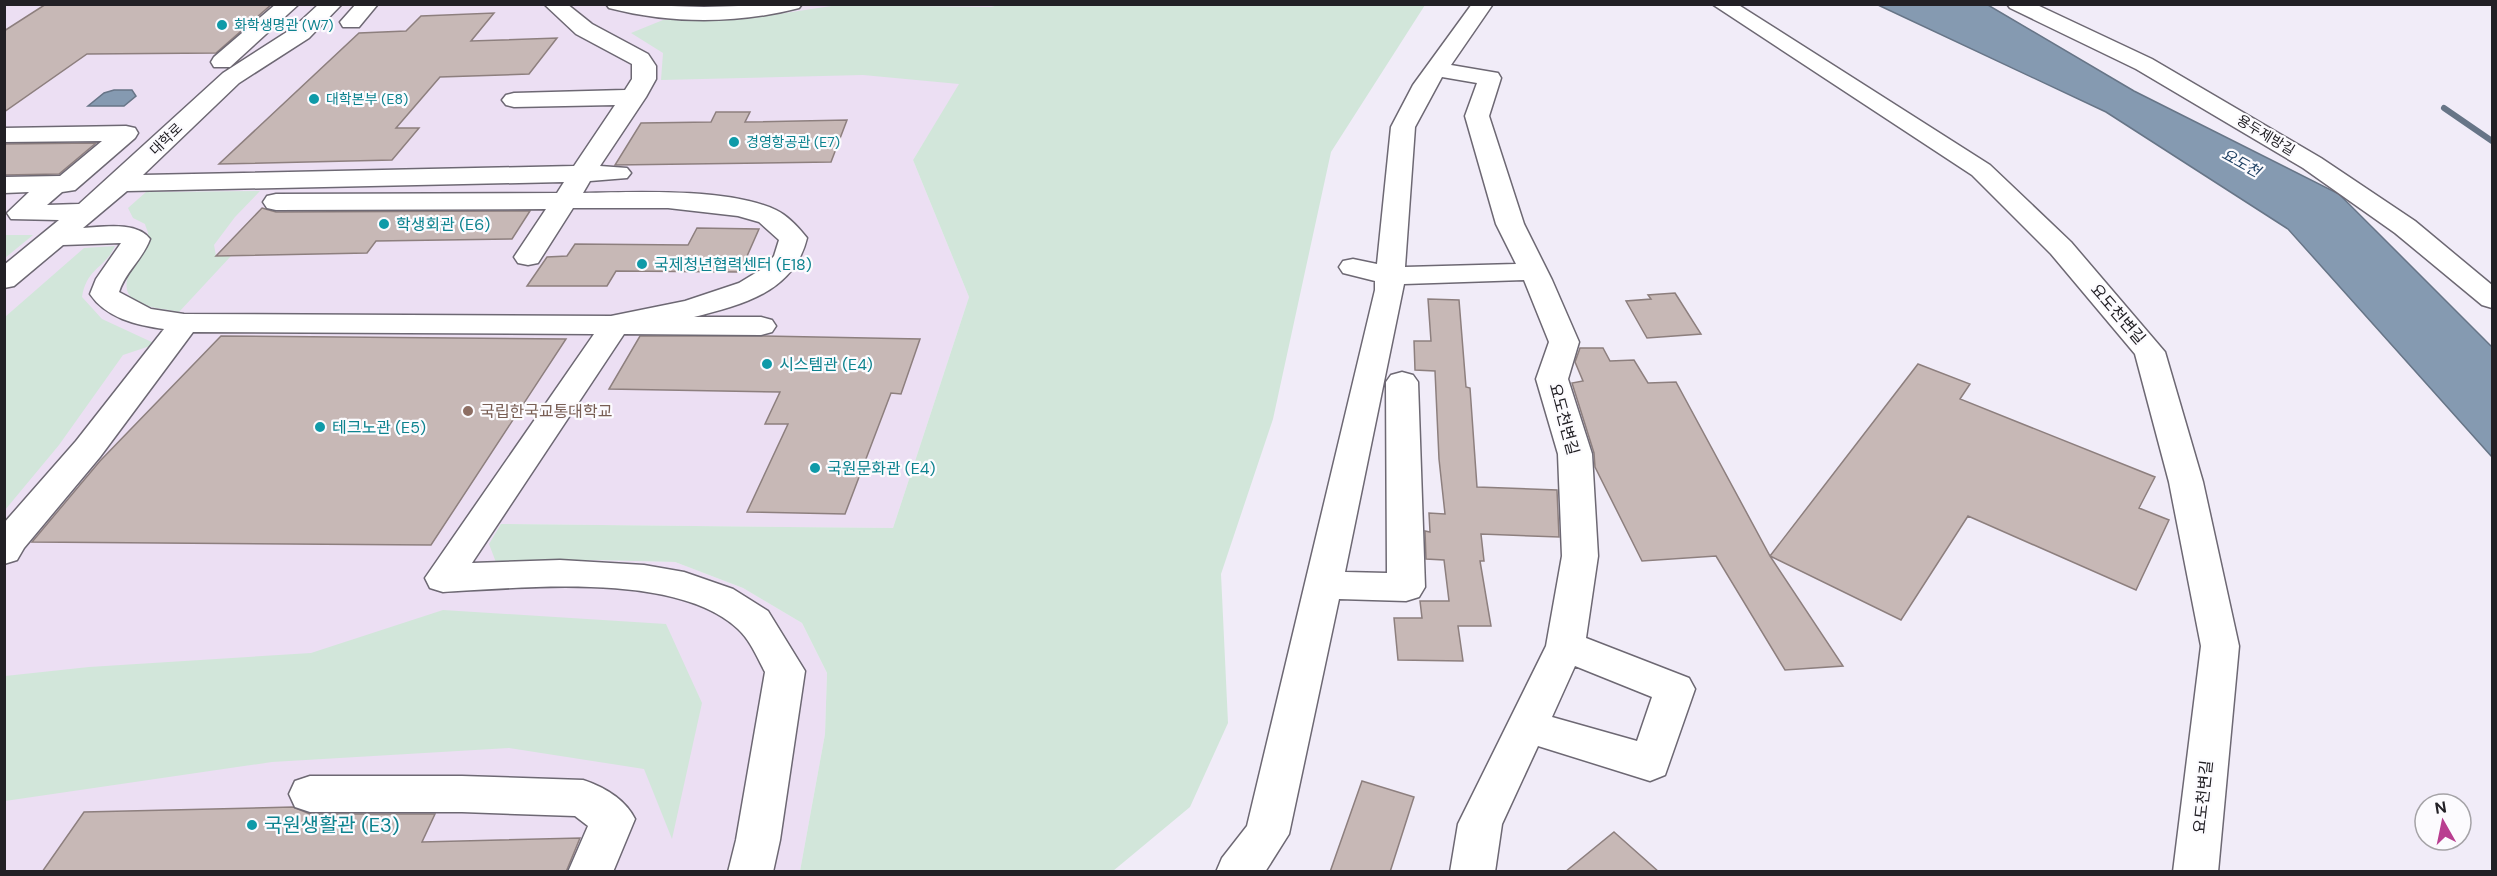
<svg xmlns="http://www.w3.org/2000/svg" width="2497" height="876" font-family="'DM Sans','Noto Sans KR',sans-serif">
<rect width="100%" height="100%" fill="#f1ecf8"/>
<path fill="#ecdff3" d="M5 5H1002L991 7 976 58 913 160 969 297 893 528 501 524 593 560 675 562 743 588 802 623 827 673 825 734 800 871 5 872Z"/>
<path fill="#d2e6da" d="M1002 4 1425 5 1331 152 1273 419 1221 574 1228 723 1190 807 1113 871H800L825 734 827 673 802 623 743 588 675 562 593 560 497 565 489 544 501 524 893 528 969 297 913 160 959 84 863 75 661 80 663 53 631 33 663 20 753 18 838 5 991 7Z
M260 191 235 217 214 245 216 256H231L179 312C166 309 148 308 137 302 108 285 148 250 148 233 148 232 145 225 145 224L133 218 128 208 146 192Z
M5 235H33L5 258Z
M115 246C105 269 87 267 82 297L102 319 156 344 123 355 59 445 5 510V317L84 248Z
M443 610 666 624 702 703 672 839 644 769 509 748 272 762 5 801V676L89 667 311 653Z"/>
<path fill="#859ab1" stroke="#677587" stroke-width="1.5" d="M1878 5H1988L2134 91 2339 194 2492 347V457L2288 229 2106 112Z
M114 90H132L136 96 124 106H88L104 93Z"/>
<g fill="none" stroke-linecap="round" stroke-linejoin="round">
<path stroke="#677587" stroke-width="6" d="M2444 108 2492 141"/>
</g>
<path fill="#c7b8b6" stroke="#8d7f7e" stroke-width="1.5" d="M46 4H272L216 53 87 54 4 112V31Z
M494 13 471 41 557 38 529 74 440 77 396 128H419L392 160 219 164 359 33 406 31 421 16Z
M716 112H750L745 122 847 120 831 162 615 165 641 123 711 122Z
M96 143 59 174 4 175V144Z
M262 208 276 212 530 211 512 239 376 241 367 253 216 256Z
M697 228 759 229 740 272 616 271 607 286H527L547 257 567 256 575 244 688 245Z
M1675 293 1701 334 1647 338 1626 301 1651 299 1648 295Z
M1428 299 1459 300 1466 387 1470 388 1477 487 1557 490 1559 537 1481 534 1484 561H1480L1491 626H1458L1463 661 1398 660 1394 618H1422L1420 601H1449L1444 560 1426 559 1425 531 1430 532 1429 513 1445 514 1439 459 1435 371 1415 370 1414 341H1431Z
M221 336 566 339 431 545 32 542 100 461Z
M640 336H764L920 339 901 394 891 393 845 514 747 512 788 424H765L780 392 609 389Z
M1580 348H1603L1610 361 1634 360 1648 383 1676 382 1770 556 1843 666 1785 670 1716 556 1642 561 1595 467 1594 453 1572 383 1583 381 1575 362Z
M1918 364 1970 384 1960 399 2155 477 2139 508 2169 520 2136 590 1968 516 1901 620 1770 556Z
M1362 781 1414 797 1390 872H1330Z
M293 807 310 814H435L422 842 580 838 566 872H42L84 812Z
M1614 832 1659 872H1565Z"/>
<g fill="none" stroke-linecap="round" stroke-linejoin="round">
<defs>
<path id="minor" d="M276 4H299L230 67H214L211 62 214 57Z
M319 4H342L309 38 239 83 143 175 574 166 615 105 514 107 506 105 502 100 506 95 514 93 625 90 632 79V64L576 34 544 4H567L592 24 648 54 656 66V79L646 97 600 166 627 168 631 173 627 178 590 181 583 193C636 192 729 188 776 210 787 215 800 229 807 238 794 292 742 305 694 317H761L772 320 776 326 772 332 761 335 624 334 472 563 560 560 644 565 684 572 733 589 768 611 805 671 780 840 773 872H728L736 840 765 672C757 657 750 640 738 629 676 571 522 588 443 592L430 588 425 578 594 334 193 332 100 457 24 548 17 560 4 564V523L76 441 164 329C136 325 106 318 90 294L96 279 121 243 63 245 14 286 4 288V265L59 220 11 219 7 213 29 192 4 193V177L60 176 102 141 4 142V128L126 126 135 128 138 133 135 138 75 190 62 192 47 205 79 204 223 73 293 28ZM564 182 557 193 276 194 267 196 263 202 267 208 276 210 546 209 514 257 518 263 528 265 538 263 573 208H668L738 216 759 222 779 240 774 256 762 269 739 283 685 301 611 316 184 314 151 309 119 292C125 272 143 259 150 239 137 221 102 227 83 228L127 191Z
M356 4H378L359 27H343L340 22Z
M606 4 704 7 802 4 799 8C738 24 670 24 609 8Z
M1472 4H1493L1451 65 1498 73 1501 78 1489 116 1524 224 1552 280 1579 342 1568 379 1592 454 1598 556 1586 638 1689 678 1695 689 1665 775 1650 781 1538 746 1502 824 1495 872H1450L1458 824 1546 646 1562 556 1558 454 1536 379 1549 342 1524 280 1404 284 1345 572 1387 573 1386 382 1391 375 1402 372 1413 375 1418 382 1425 587 1419 597 1406 601 1339 599 1289 834 1265 872H1216L1222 858 1247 826 1375 290V281L1343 273 1339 267 1343 261 1353 259 1377 264 1391 127 1413 85ZM1442 77 1477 83 1465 116 1496 224 1516 264 1405 267 1415 127ZM1575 666 1652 697 1637 741 1552 717Z
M1712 4H1737L1990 165 2071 242 2165 352 2203 482 2239 646 2218 872H2173L2201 646 2169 482 2135 354 2051 254 1972 175Z
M2007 4H2035L2152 59 2321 158 2415 221 2492 285V308L2482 305 2395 233 2303 168 2136 69 2010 8Z
M310 776H462L583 780C604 787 625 799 635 819L613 872H568L588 826 575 816 462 812H310L295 807 289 794 295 781Z"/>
</defs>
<use href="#minor" stroke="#6d6873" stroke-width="3"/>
<use href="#minor" fill="#fff" fill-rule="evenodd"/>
</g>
<g fill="#0f9aa8" stroke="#fcfbfe" stroke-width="2">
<circle cx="222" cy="25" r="6"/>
<circle cx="314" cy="99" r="6"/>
<circle cx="734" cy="142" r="6"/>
<circle cx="384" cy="224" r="6"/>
<circle cx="642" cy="264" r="6"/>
<circle cx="767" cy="364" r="6"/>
<circle cx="320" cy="427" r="6"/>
<circle cx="815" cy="468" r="6"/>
<circle cx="252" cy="825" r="6"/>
</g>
<circle fill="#8d6e63" stroke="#fcfbfe" stroke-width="2" cx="468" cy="411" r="6"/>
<g text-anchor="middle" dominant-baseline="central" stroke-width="4.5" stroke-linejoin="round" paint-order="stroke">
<g font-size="14" fill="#0d838f" stroke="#fcfbfe" text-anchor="start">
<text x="234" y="25">화학생명관 (W7)</text>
<text x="326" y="99">대학본부 (E8)</text>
<text x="746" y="142">경영항공관 (E7)</text>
</g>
<g font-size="14" fill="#222025" stroke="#fcfbfe">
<text transform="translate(2266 135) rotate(31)">용두제방길</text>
<text transform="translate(166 139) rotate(-44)">대학로</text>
</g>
<g font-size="15" font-style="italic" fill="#1e4063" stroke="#fcfbfe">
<text transform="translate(2241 163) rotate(29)">요도천</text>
</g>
<g font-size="16" fill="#0d838f" stroke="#fcfbfe" text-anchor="start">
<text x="396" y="224">학생회관 (E6)</text>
<text x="654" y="264">국제청년협력센터 (E18)</text>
<text x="779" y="364">시스템관 (E4)</text>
<text x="332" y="427">테크노관 (E5)</text>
<text x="827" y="468">국원문화관 (E4)</text>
</g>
<g font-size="16" fill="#222025" stroke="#fcfbfe">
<text transform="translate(2118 314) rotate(49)">요도천변길</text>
<text transform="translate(1564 419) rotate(75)">요도천변길</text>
<text transform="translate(2203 797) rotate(-84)">요도천변길</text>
</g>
<g font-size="16" fill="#785e54" stroke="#fcfbfe" text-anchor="start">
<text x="480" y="411">국립한국교통대학교</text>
</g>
<g font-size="20" fill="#0d838f" stroke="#fcfbfe" text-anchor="start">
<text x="264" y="825">국원생활관 (E3)</text>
</g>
</g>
<rect width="2497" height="876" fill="none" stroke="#222025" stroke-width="12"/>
<g transform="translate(2443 822) rotate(351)"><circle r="28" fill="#fcfbfe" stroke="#a5a3a7" stroke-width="1.5"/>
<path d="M0-4.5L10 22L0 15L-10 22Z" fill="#b93e90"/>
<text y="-9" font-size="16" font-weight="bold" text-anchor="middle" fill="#222025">N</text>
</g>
</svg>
